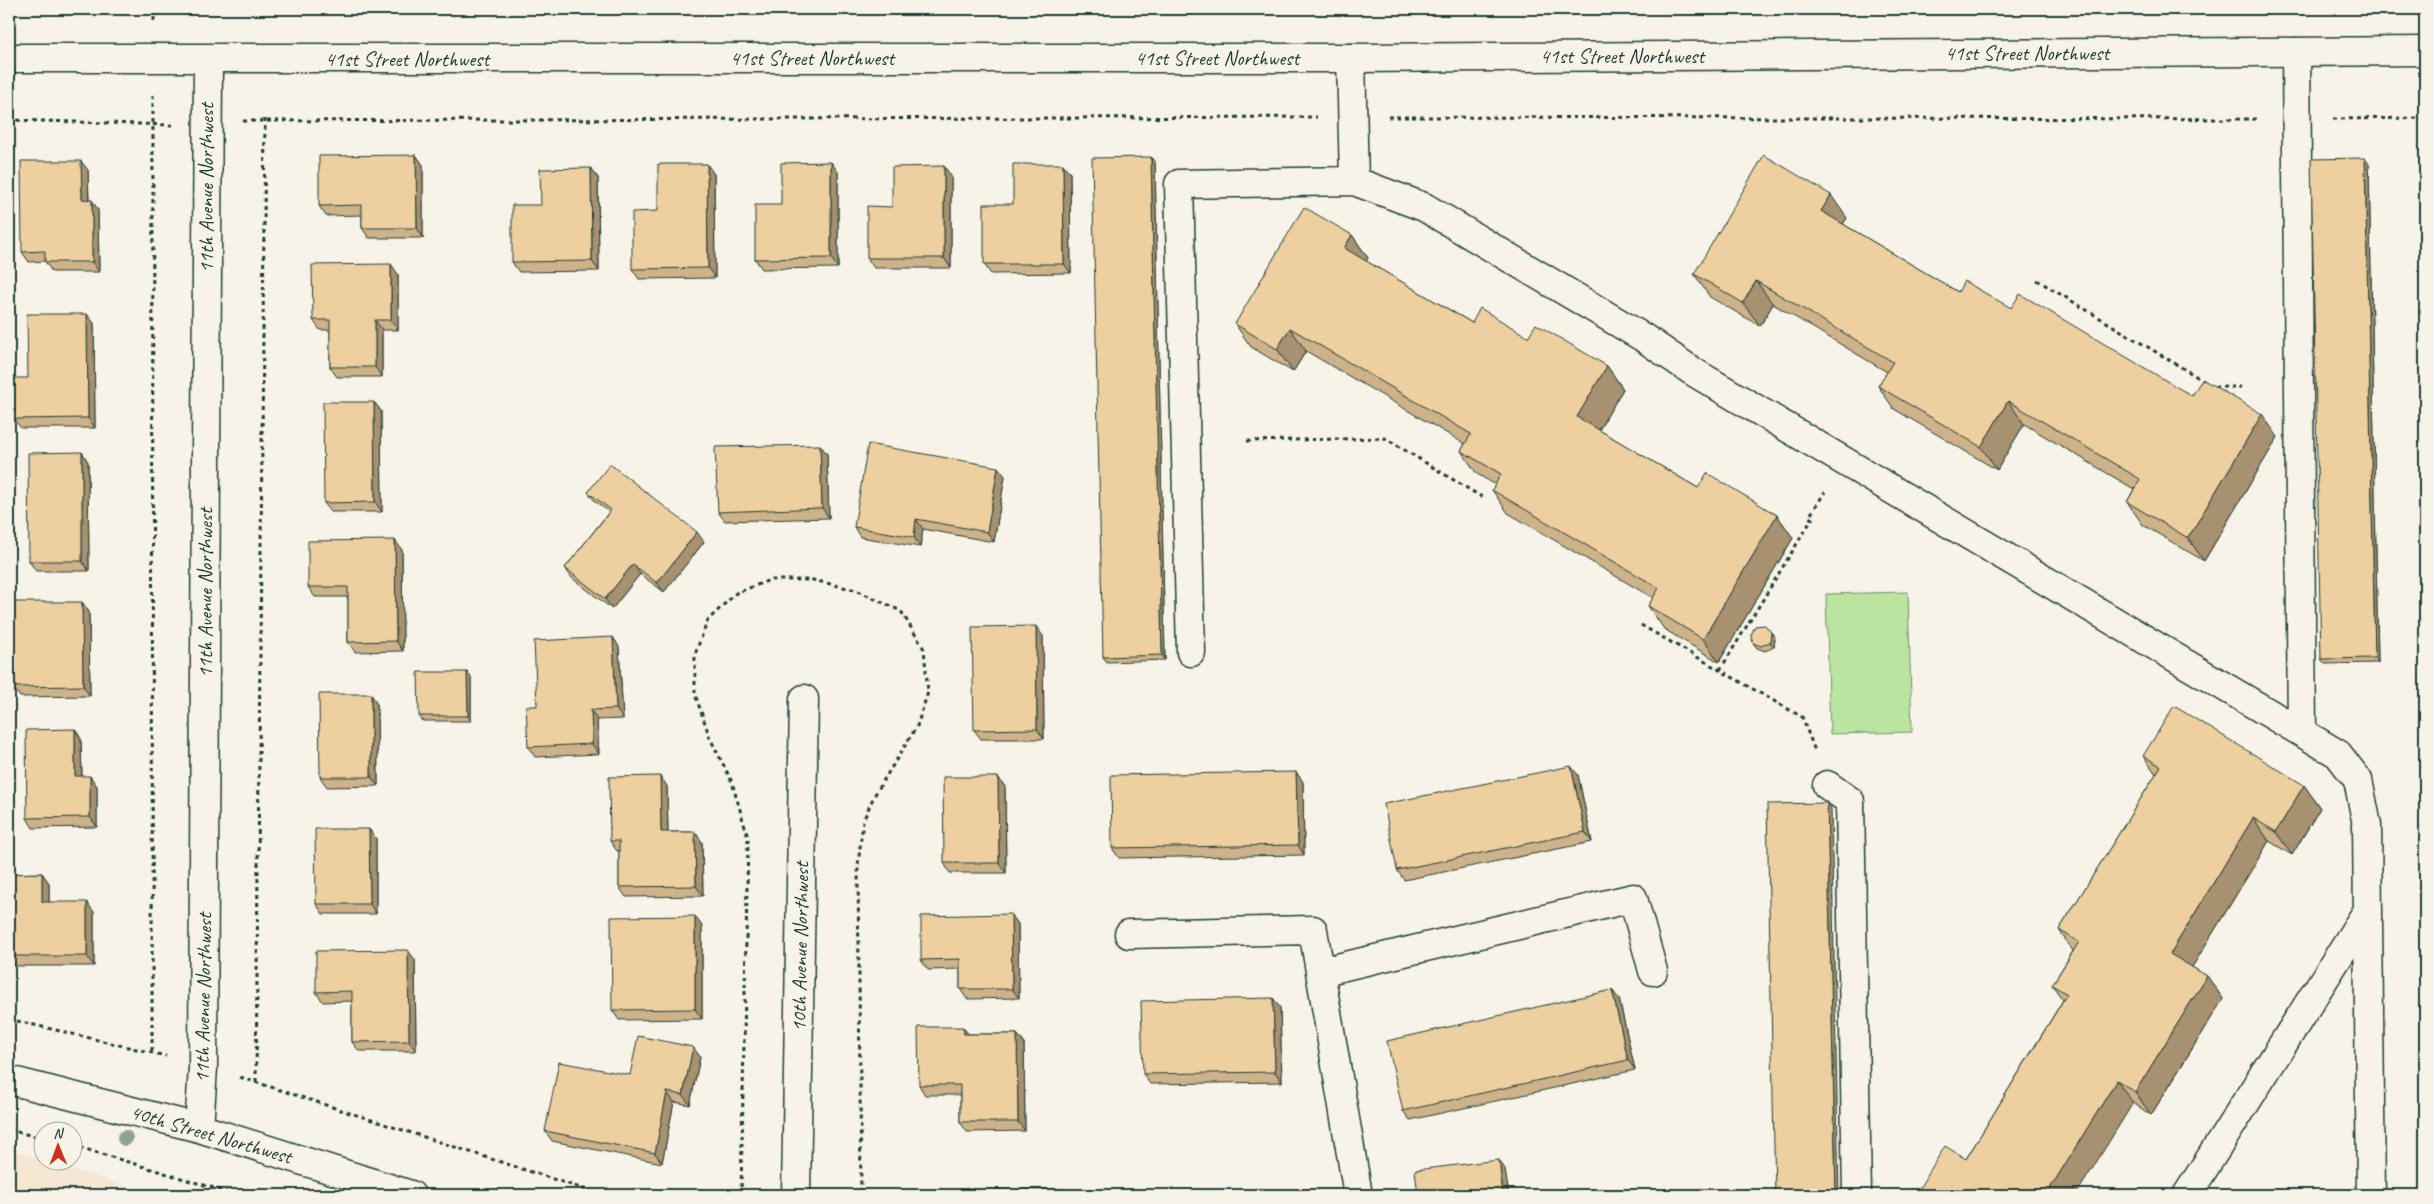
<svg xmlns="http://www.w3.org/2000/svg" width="2434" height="1204" font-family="Caveat,sans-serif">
<rect width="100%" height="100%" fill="#f7f3e8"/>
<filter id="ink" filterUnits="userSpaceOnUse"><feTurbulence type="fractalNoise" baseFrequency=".02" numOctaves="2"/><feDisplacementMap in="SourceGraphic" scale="10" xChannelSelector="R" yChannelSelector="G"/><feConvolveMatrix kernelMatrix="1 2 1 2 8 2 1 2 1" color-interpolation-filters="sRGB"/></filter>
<g filter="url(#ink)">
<path fill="#f4e8d2" d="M9 1149 42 1159V1162H49L154 1195H9Z"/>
<path fill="#bbe4a0" stroke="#6d906a" d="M1908 592 1912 732 1830 734 1826 594Z"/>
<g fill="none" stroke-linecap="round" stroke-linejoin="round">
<defs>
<path id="street" d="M2296 52 2302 732
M1351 58 1354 181
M1191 652 1179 184 1354 181 1424 207 1644 338 1692 371 2338 754 2358 780 2367 825 2371 1195
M1827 785 1850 801 1857 1195
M1129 934 1313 930 1358 1195
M1320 972 1633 898 1653 971
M9 1080 199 1128 411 1195
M199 1128 203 1068 208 59
M796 1195 804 699
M2187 1195 2368 910"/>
<path id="secondary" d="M9 58H1351L2425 51"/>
</defs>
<use href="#street" stroke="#1f3d34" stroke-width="31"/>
<use href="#secondary" stroke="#1f3d34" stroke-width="31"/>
<path stroke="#1f3d34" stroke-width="3" stroke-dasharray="4 4" stroke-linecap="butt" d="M154 21V9
M1388 117 2260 119
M2333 119 2425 118
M9 120 172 125
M243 121 1317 117
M2037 280 2204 381
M2214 387H2241
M1247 441 1385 438 1485 499
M1641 625 1802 717 1815 751
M1720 670 1812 519 1809 517 1825 492
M9 1019 166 1056
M152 1051 153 95
M240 1077 602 1195
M256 1082 265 119
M9 1130 42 1138
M72 1145 237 1195
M212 1195 215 1188
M741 1195 748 838 732 782 710 738 695 694V654L708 620 736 593 770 580H813L856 590 901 611 924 649 928 692 917 726 874 796 863 821 858 865 861 1195"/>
<use href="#street" stroke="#f7f3e8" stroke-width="28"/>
<use href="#secondary" stroke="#f7f3e8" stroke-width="28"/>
</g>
<circle fill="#91a191" cx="125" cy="1138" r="8"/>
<path fill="#cdb28a" stroke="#1f3d34" d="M416 155 423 165V238H369L362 228V215L326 216 319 206Z
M1151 157 1155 162 1165 660 1107 662 1103 657Z
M2369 164 2378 663 2325 664 2321 659Z
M591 168 598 178 599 271 519 272 512 262 541 205Z
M88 170 89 200 98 210 99 272H52L45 261 29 262 22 252Z
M838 172V268L762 269 755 259 781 205Z
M1070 173 1071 273 991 274 984 264 1013 204Z
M714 174 715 278 639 279 632 269 658 211Z
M951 176V268H874L867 258 892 207Z
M1847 218 1843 224 1958 292 2011 308 2278 437 2204 561 2143 525 2127 502 2134 489 2024 424 1997 470 1894 409 1878 386 1887 372 1773 304 1760 326 1710 297 1694 274Z
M1352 235 1368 258 1366 261 1472 323 1528 337 1607 366 1623 389 1599 430 1698 488 1777 515 1793 538 1719 662 1664 629 1648 606 1653 598 1508 513 1492 490 1496 485 1477 474 1461 451 1465 444 1306 351 1293 372 1251 347 1235 324Z
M398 274V330H382V377H337L330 367V330H320L313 320Z
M94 323 95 428H21L14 419 28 378Z
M374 402 381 411 382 512H331L324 503Z
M820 445 827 454 829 518 725 521 718 512Z
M82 452 88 462 89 571H36L29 561Z
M1005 476 994 542 923 529 920 547 860 537 854 527Z
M588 492 704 542 664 592 640 574 612 609 572 578 565 568 609 512 595 501Z
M402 550 403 651 355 652 348 642V597H315L308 587Z
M82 602 89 612 90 696 20 697 13 687Z
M1771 632 1775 638 1774 647 1765 651 1757 648 1753 643Z
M1043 636 1044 739H981L974 730Z
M613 637 619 647 623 719 597 720 599 754 535 757 528 747 537 706Z
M467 672 471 677V721H423L419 716Z
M377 704 378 786 327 787 320 777Z
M75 729 81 739 82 776 97 786V827L33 828 27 818Z
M2143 756 2304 785 2320 808 2292 855 2269 841 2192 967 2207 976 2223 999 2151 1115 2133 1103 1966 1159 2063 1000 2052 985 2073 951 2059 930 2156 774Z
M1296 772 1303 782 1304 855 1119 858 1112 848Z
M1578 775 1592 842 1404 880 1397 870Z
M998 777 1005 787 1006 873H950L944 863Z
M667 786 668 832H695L702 842 703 896 626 897 619 887V851H617L610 841Z
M369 829 376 839V914H323L316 904Z
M42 873 49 883V902L94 912V966H9V874Z
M1011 914 1018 924 1019 998 967 999 960 989V969L928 970 921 960Z
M702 926V1019L619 1020 612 1010Z
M415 960 416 1051H359L352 1042V1001L323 1002 316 992Z
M1612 990 1619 999 1635 1070 1410 1120 1403 1111Z
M1273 998 1280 1008 1282 1082 1150 1084 1143 1074Z
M969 1034H1017L1024 1043 1025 1131 967 1132 960 1122V1095H925L919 1085Z
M693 1047 700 1057 690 1105 674 1102 662 1163 552 1141 545 1131 630 1075Z"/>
<path fill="#a79170" stroke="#1f3d34" d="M416 155 423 165V238L417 228Z
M1151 157 1155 162 1165 660 1162 655Z
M2365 158 2369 164 2378 663 2375 658Z
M81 161 88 170 89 209 82 199Z
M831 162 838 172V268L831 258Z
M707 164 714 174 715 278 708 268Z
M1063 164 1070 173 1071 273 1064 264Z
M944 166 951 176V268L944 258Z
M591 168 598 178 599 271 592 261Z
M1831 195 1847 218 1837 234 1821 211Z
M92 200 98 210 99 272 92 262Z
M1352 235 1368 258 1360 271 1344 248Z
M391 264 398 274V330L391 320Z
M1756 281 1773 304 1760 326 1743 303Z
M87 314 94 323 95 428 88 418Z
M375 320 382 330V377L375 367Z
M1290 328 1306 351 1293 372 1277 349Z
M1607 366 1623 389 1593 440 1577 417Z
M2008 401 2024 424 1997 470 1981 447Z
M374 402 381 411 382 512 375 502Z
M2262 414 2278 437 2204 561 2188 538Z
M820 445 827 454 829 518 822 508Z
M82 452 88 462 89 571 82 561Z
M998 467 1005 476 994 542 987 532Z
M1777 515 1793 538 1719 662 1703 639Z
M916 519 923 529 920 547 914 537Z
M697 532 704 542 664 592 657 583Z
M395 540 402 550 403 651 396 641Z
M633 564 640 574 612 609 605 599Z
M82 602 89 612 90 696 83 686Z
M1036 626 1043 636 1044 739 1037 729Z
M1771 632 1775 638 1774 647 1770 642Z
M613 637 619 647 623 719 616 709Z
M467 672 471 677V721L468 716Z
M371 694 377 704 378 786 371 777Z
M591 710 597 720 599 754 592 744Z
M75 729 81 739 82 786 75 776Z
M1571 766 1578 775 1592 842 1585 832Z
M1296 772 1303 782 1304 855 1298 845Z
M90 776 97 786V827L90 817Z
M660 776 667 786 668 841 661 832Z
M998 777 1005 787 1006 873 999 863Z
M2304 785 2320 808 2292 855 2276 832Z
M1827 803 1831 808 1839 1195H1836Z
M2253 818 2269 841 2186 977 2170 954Z
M369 829 376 839V914L370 904Z
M695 832 702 842 703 896 696 886Z
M42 873 49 883V912L42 902Z
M87 902 94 912V966L87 956Z
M1011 914 1018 924 1019 998 1012 989Z
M695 916 702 926V1019L695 1009Z
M408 950 415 960 416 1051 409 1041Z
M2207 976 2223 999 2151 1115 2135 1092Z
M1612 990 1619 999 1635 1070 1628 1060Z
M1273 998 1280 1008 1282 1082 1275 1072Z
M963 1027 970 1036 964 1034Z
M1017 1034 1024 1043 1025 1131 1018 1122Z
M693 1047 700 1057 690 1105 683 1095Z
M2117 1080 2133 1103 2076 1195H2046Z
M667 1092 674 1102 662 1163 655 1153Z
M1499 1160 1505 1169 1509 1195H1503Z
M1064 1189 1068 1195H1064Z"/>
<path fill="#eecfa0" stroke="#1f3d34" d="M416 155 417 228H362V205L319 206V156Z
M1764 155 1831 195 1821 211 1958 292 1964 281 2011 308 2020 294 2192 396 2202 379 2262 414 2188 538 2127 502 2140 479 2008 401 1981 447 1878 386 1893 362 1756 281 1743 303 1694 274Z
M1151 157 1162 655 1103 657 1092 158Z
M2365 158 2375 658 2321 659 2311 159Z
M21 161H81L82 199 92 200V262H45V251L22 252Z
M831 162V258L755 259V205H781V163Z
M658 164H707L708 268 632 269V212L658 211Z
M1013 164H1063L1064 264H984V204H1013Z
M944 166V258H867V206L892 207V167Z
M591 168 592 261 512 262V205H541L540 169Z
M1304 207 1352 235 1344 248 1472 323 1480 308 1528 337 1536 324 1607 366 1577 417 1698 488 1707 473 1777 515 1703 639 1648 606 1659 588 1492 490 1501 474 1461 451 1471 434 1290 328 1277 349 1235 324Z
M391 264V320H375V367H330V320H313L312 265Z
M27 314H87L88 418 14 419V378H28Z
M323 402H374L375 502 324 503Z
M868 444 998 467 987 532 916 519 914 537 854 527Z
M820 445 822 508 718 512 715 447Z
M82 452V561H29L28 453Z
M610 464 697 532 657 583 633 564 605 599 565 568 611 510 588 492Z
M395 540 396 641 348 642V587H308V541Z
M13 602H82L83 686 13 687Z
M1765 625 1771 632 1770 642 1761 646 1753 643 1751 635 1755 626Z
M1036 626 1037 729 974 730 972 627Z
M613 637 616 709 591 710 592 744 528 747 526 706H537L534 641Z
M418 672H467L468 716H419Z
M319 694H371V777H320Z
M2174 706 2304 785 2276 832 2253 818 2170 954 2207 976 2135 1092 2117 1080 2046 1195H1915L1945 1146 1966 1159 2067 994 2052 985 2079 942 2059 930 2161 766 2143 756Z
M75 729V776H90V817L27 818 26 730Z
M1571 766 1585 832 1397 870 1384 804Z
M1296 772 1298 845 1112 848 1111 775Z
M660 776 661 832H695L696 886 619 887V841H610L609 777Z
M943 777H998L999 863H944Z
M1827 803 1836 1195H1775L1767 804Z
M315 829H369L370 904H316Z
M42 873V902H87V956H9V874Z
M1011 914 1012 989H960V959L921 960V916Z
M695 916V1009L612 1010 611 917Z
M408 950 409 1041 352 1042V991L316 992V951Z
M1612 990 1628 1060 1403 1111 1387 1041Z
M1273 998 1275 1072 1143 1074 1141 1001Z
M918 1027H963L964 1034H1017L1018 1122H960V1085H919Z
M638 1036 693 1047 683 1095 667 1092 655 1153 545 1131 559 1062 630 1075Z
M1499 1160 1503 1195H1418L1415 1170Z
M1064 1189V1195H918V1191Z
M1271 1191V1195H1232Z"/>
</g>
<g text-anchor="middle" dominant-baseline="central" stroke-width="4.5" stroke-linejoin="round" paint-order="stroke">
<g font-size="21" fill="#1f3d34" stroke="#f7f3e8">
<text x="2027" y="53">41st Street Northwest</text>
<text x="1622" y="56">41st Street Northwest</text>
<text x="812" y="58">41st Street Northwest</text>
<text x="1217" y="58">41st Street Northwest</text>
<text x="407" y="59">41st Street Northwest</text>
<text transform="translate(206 188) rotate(-90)">11th Avenue Northwest</text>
<text transform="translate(205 593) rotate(-90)">11th Avenue Northwest</text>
<text transform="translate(800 947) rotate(-89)">10th Avenue Northwest</text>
<text transform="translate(203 998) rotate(-89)">11th Avenue Northwest</text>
<text transform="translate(211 1134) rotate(16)">40th Street Northwest</text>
</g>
</g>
<rect width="2434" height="1204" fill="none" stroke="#f7f3e8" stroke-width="30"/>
<rect x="15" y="15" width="2404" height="1174" fill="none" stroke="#1f3d34" stroke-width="2" filter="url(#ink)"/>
<g transform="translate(58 1146) rotate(359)"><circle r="24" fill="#f7f3e8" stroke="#a1aaa0"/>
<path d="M0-4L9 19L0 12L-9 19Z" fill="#c8321e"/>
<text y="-8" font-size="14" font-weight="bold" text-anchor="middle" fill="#1f3d34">N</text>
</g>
</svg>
